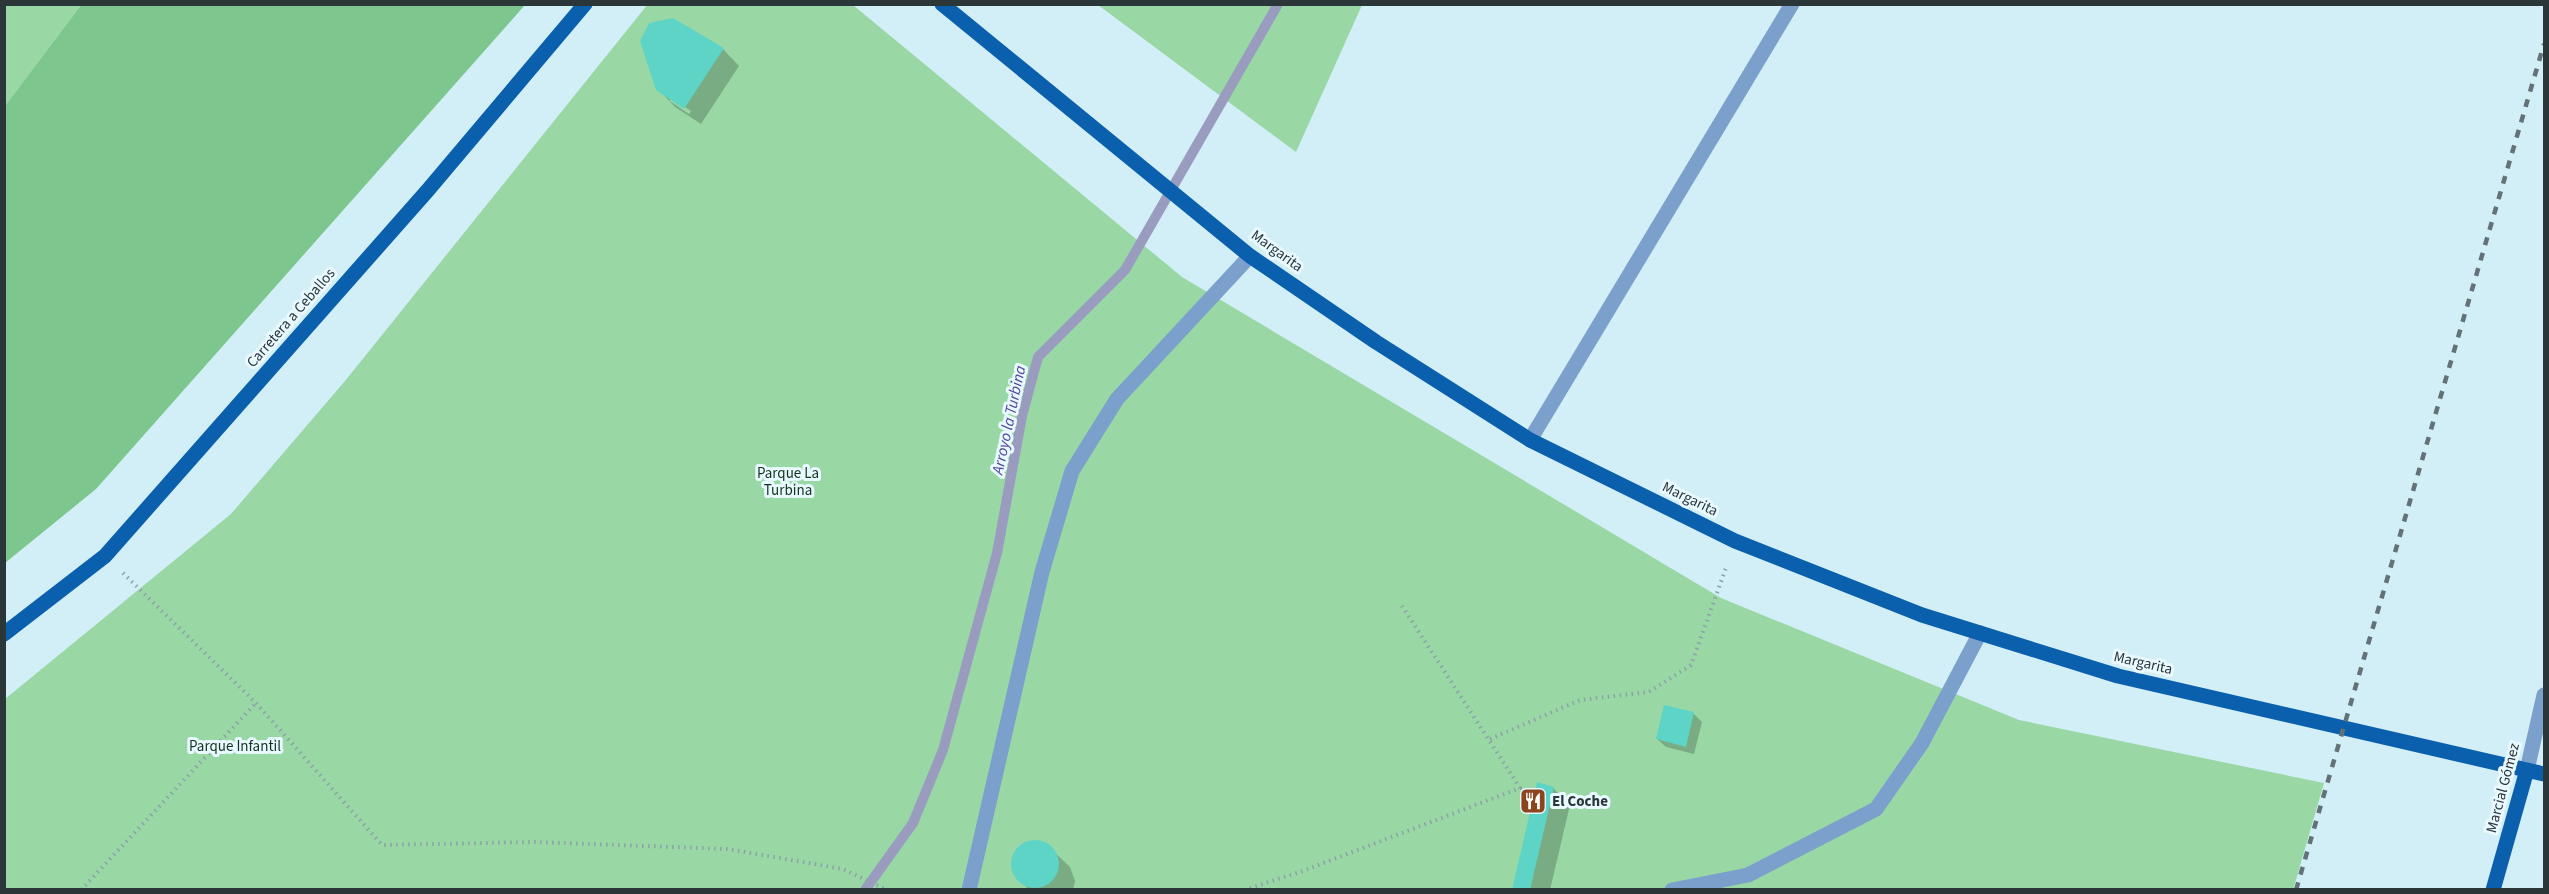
<svg xmlns="http://www.w3.org/2000/svg" width="2549" height="894" font-family="'Source Sans 3',sans-serif">
<rect width="100%" height="100%" fill="#d2eef7"/>
<path fill="#99d8a5" d="M648 4 853 5 1182 277 1721 598 2019 720 2324 783 2293 890H5V699L231 514 345 381Z
M5 5H81L5 106Z
M1098 5H1362L1296 152Z"/>
<path fill="#7dc68d" d="M81 5H525L96 489 5 563V106Z"/>
<path fill="#0003" fill-rule="evenodd" d="M723 49 739 66 701 124 675 107 658 89ZM670 97 691 111 689 114 670 101Z
M1666 707 1694 714 1702 722 1694 754 1666 747 1657 739Z
M1553 788 1570 805 1550 890H1514Z
M1033 841 1047 845 1070 867 1075 881 1073 890H1029L1020 880 1013 868 1015 853 1020 848Z"/>
<g fill="none" stroke-linecap="round" stroke-linejoin="round">
<path stroke="#9a9cbf" stroke-width="10" d="M865 890 913 823 943 750 997 553 1022 416 1038 357 1125 270 1278 4"/>
</g>
<path fill="#5dd4c5" d="M673 18 724 48 684 109 656 90 640 41 649 23Z
M1664 705 1694 712 1686 747 1656 739Z
M1537 782 1554 787 1530 890H1512Z
M1011 864a24 24 0 1 1 48 0a24 24 0 1 1-48 0Z"/>
<g fill="none" stroke-linecap="round" stroke-linejoin="round">
<path stroke="#8da2a8" stroke-width="4" stroke-dasharray="1.5 4.5" stroke-linecap="butt" d="M123 573 256 703 382 845 535 842 728 849 843 869 887 890
M1490 739 1580 700 1649 692 1691 665 1727 565
M81 890 256 703
M1244 890 1300 872 1520 788 1402 606"/>
<path stroke="#7ba0cc" stroke-width="15" d="M1530 440 1792 4
M2527 770 2544 695
M969 890 1042 572 1072 471 1117 399 1250 256
M1672 890 1748 875 1876 809 1922 743 1980 633"/>
<path stroke="#0a60ad" stroke-width="15" d="M942 4 1250 256 1376 342 1530 440 1735 541 1922 615 2118 676 2544 774
M4 634 105 556 428 190 585 4
M2493 890 2527 770"/>
<path stroke="#627277" stroke-width="4.5" stroke-dasharray="8 8" stroke-linecap="butt" d="M2296 890 2544 44"/>
</g>
<defs>
<symbol id="restaurant-square" viewBox="-11 -11 22 22"><rect x="-9" y="-9" width="18" height="18" rx="4" fill="#8b451e" stroke="#e8f9ff"/><path d="M-5-6h1v4h1v-4h1v4h1v-4h1v5L-1.5 .5V6h-2V.5L-5-1ZM5-6V6H3V1.5H1.5Q1.5-4 5-6Z" fill="#fff"/></symbol>
</defs>
<g fill-rule="evenodd">
<use href="#restaurant-square" x="1518" y="786" width="30" height="30"/>
</g>
<g text-anchor="middle" dominant-baseline="central" stroke-width="6" stroke-linejoin="round" paint-order="stroke">
<g font-size="15" fill="#2b3639" stroke="#e8f9ff">
<text transform="translate(1277 251) rotate(36)">Margarita</text>
<text transform="translate(291 318) rotate(-49)">Carretera a Ceballos</text>
<text transform="translate(1690 499) rotate(26)">Margarita</text>
<text transform="translate(2143 663) rotate(13)">Margarita</text>
<text transform="translate(2503 788) rotate(-75)">Marcial Gómez</text>
</g>
<g font-size="15" fill="#14331c" stroke="#e8f9ff">
<text x="788" y="473">Parque La<tspan x="788" dy="17">Turbina</tspan></text>
<text x="235" y="746">Parque Infantil</text>
</g>
<g font-size="15" font-weight="bold" fill="#2b3639" stroke="#e8f9ff" text-anchor="start">
<text x="1552" y="801">El Coche</text>
</g>
<g font-size="16" font-style="italic" fill="#53459e" stroke="#e8f9ff">
<text transform="translate(1009 420) rotate(-78)">Arroyo la Turbina</text>
</g>
</g>
<rect width="2549" height="894" fill="none" stroke="#2b3639" stroke-width="12"/>
</svg>
